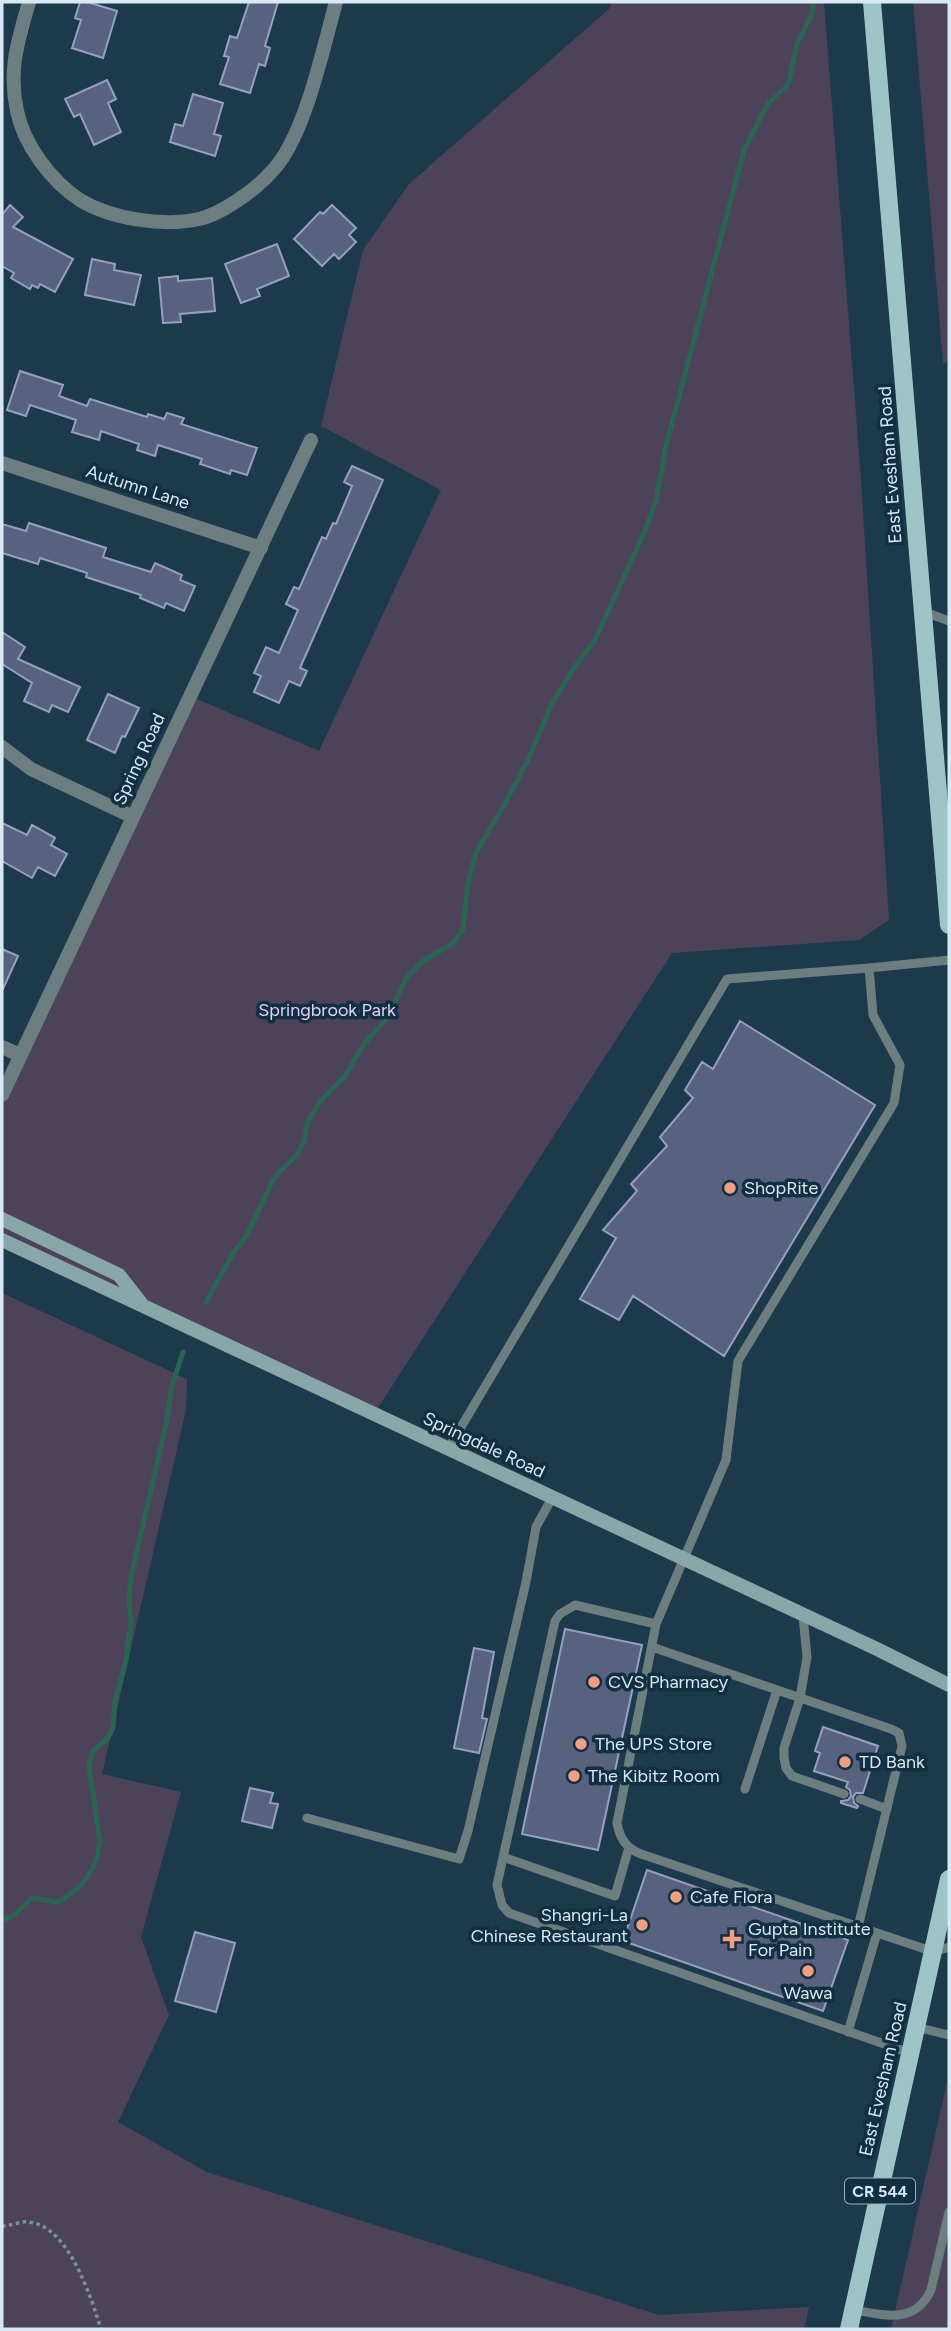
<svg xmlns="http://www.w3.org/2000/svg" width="951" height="2331" font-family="Figtree,sans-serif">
<rect width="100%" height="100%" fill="#1c3a4b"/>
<path fill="#4c435b" d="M612 2H824L860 466 889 920 859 940 672 953 374 1414 2 1240V1095L190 696 319 751 441 490 321 426 363 250 409 184 610 8Z
M913 2H949V362L943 363Z
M2 1293 187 1379 186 1410 102 1774 181 1792 141 1937 169 2015 118 2122 207 2172 659 2315 809 2307 804 2329H2Z
M949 2074V2329H891Z"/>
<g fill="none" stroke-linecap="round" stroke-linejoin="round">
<path stroke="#2a6452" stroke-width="5" d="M206 1302 232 1255 247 1235 272 1182 281 1170 297 1155 304 1141 308 1121 320 1102 345 1076 364 1044 388 1017 406 978 423 961 452 944 463 929 468 882 476 853 503 807 528 760 553 701 576 665 595 640 644 533 656 501 666 446 744 150 768 103 786 87 789 81 797 44 811 16 814 2
M2 1921 14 1915 32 1898 57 1902 62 1900 82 1885 93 1868 98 1854 100 1841 89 1766 93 1751 108 1738 113 1728 115 1701 126 1660 131 1621 129 1601 131 1577 166 1425 172 1386 183 1352"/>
</g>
<path fill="#58627e" stroke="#95a1c0" stroke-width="2" d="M80 2H87L117 11 103 58 72 48 81 20 75 18Z
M249 2H278L265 46 270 48 265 66 259 64 250 93 220 84 229 57 224 56 230 36 237 38Z
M107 80 116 99 108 103 121 132 94 145 80 114 74 117 65 99Z
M193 94 223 103 214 134 221 136 215 156 170 142 175 124 183 126Z
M10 205 23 217 13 227 73 259 55 292 40 284 38 288 32 285 30 289 11 278 14 273 2 266V215Z
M332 205 356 228 349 235 356 242 339 259 334 254 322 266 294 239 320 212 323 214Z
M277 244 289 276 257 289 260 296 241 303 225 264Z
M92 259 115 264 114 270 141 275 134 305 85 295Z
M178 276V281L212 278 215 311 180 314 181 322 163 323 159 278Z
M20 371 63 385 59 396 87 406 90 399 147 417 148 414 164 419 167 413 184 418 181 424 257 448 247 475 231 470 230 474 200 464 202 459 158 445 155 456 137 450 139 444 101 431 99 440 72 432 76 420 30 405 26 416 7 410Z
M352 466 383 480 300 668 307 671 300 686 289 681 279 703 254 692 261 676 254 673 266 647 279 653 298 610 286 604 294 587 299 589 322 537 326 539 333 523 336 524 352 486 344 482Z
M29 523 106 548 103 557 151 572 155 563 182 575 180 580 195 586 184 611 166 603 164 608 140 598 141 595 86 577 87 573 40 558 38 564 2 553V524L26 531Z
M2 632 25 647 18 659 80 687 68 712 52 705 49 712 24 701 32 683 2 664Z
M108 694 139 708 125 737 122 736 115 753 87 740Z
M2 823 27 835 32 825 55 838 51 845 67 854 55 876 38 867 32 878 2 861Z
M2 949 18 956 2 991Z
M740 1021 875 1105 724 1356 633 1296 619 1320 580 1299 616 1238 603 1230 637 1191 631 1184 667 1146 660 1137 693 1098 685 1090 702 1062 713 1069Z
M565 1629 642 1645 598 1850 522 1834Z
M474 1648 494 1652 482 1718 487 1719 479 1753 454 1748Z
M823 1727 878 1746 863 1793H856L853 1797 854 1803 858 1806 857 1808 841 1803V1801L848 1800 851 1796 850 1790 846 1787 848 1782 814 1771 820 1753 815 1751Z
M250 1788 273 1793 270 1803 278 1804 272 1828 242 1821Z
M647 1870 848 1940 823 2011 623 1941Z
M195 1932 235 1943 216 2012 175 2001Z"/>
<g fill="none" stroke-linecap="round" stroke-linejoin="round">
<path stroke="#7b92a1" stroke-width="3.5" stroke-dasharray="3.5 3.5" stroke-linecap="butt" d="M2 2226C11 2226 20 2221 28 2222 69 2225 91 2298 101 2329"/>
<path stroke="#6c7e7f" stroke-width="9" d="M922 611 949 621
M949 960 869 968 873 1015 900 1065 894 1103 738 1361 726 1460 656 1624 617 1823C620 1839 626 1848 641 1854L934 1952 949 1947
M448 1449 727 979 869 968
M803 1616 807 1657 800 1698 784 1748V1758L786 1768 792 1776 844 1794
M656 1624 575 1605 560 1614 555 1621 497 1885 502 1905 509 1913 910 2053
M652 1647 891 1729 899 1733 902 1746 858 1927
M745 1789 777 1690
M860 1799 887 1809
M307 1818 459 1859 468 1831 526 1582 536 1527 552 1498
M503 1857 615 1896 629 1847
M916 2027 949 2035
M848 2032 877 1933
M853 2310C884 2315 915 2325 931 2290L949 2212"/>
<path stroke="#6c7e7f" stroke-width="14" d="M29 2C18 41 8 70 17 111 24 145 51 181 80 200 111 219 164 227 199 219 222 214 258 188 273 170 305 136 323 48 336 2
M2 463 261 548
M2 747 31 769 133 817
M2 1047 20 1055
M2 1095 311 440"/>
<path stroke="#89a6a8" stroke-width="14" d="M2 1219 119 1275 141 1303
M2 1240 877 1649 949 1685"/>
<path stroke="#9fc4c8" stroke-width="18" d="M872 2 949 925
M849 2329 949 1879"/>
</g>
<g fill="#f2a081" stroke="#112f40" stroke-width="2.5">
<circle cx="730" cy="1188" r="7"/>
<circle cx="594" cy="1682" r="7"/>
<circle cx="581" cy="1744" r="7"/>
<circle cx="845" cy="1762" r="7"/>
<circle cx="574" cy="1776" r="7"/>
<circle cx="676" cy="1897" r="7"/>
<circle cx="642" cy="1925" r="7"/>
<path d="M728.5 1928.5h7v7h7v7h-7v7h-7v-7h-7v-7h7z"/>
<circle cx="808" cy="1971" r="7"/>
</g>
<g text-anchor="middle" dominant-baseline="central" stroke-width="7" stroke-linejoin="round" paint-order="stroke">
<rect fill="#112f40" stroke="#9cb0be" stroke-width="2" x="845" y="2178.5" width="70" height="25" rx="5"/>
<g font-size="16" font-weight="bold" fill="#d8e8f4">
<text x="880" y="2191">CR 544</text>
</g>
<g font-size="18" fill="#d8e8f4" stroke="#112f40">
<text transform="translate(890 465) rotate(-94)">East Evesham Road</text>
<text transform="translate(138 487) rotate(18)">Autumn Lane</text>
<text transform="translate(139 759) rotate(-65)">Spring Road</text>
<text transform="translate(484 1445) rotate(25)">Springdale Road</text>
<text transform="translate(883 2079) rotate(-77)">East Evesham Road</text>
</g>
<g font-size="18" fill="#e0d0fa" stroke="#112f40">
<text x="327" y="1010">Springbrook Park</text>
</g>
<g font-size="18" fill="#d8e8f4" stroke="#112f40" text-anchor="start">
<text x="744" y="1188">ShopRite</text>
<text x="608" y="1682">CVS Pharmacy</text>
<text x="595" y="1744">The UPS Store</text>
<text x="859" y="1762">TD Bank</text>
<text x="588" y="1776">The Kibitz Room</text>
<text x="690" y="1897">Cafe Flora</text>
<text x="628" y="1915" text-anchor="end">Shangri-La<tspan x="628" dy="21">Chinese Restaurant</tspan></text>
<text x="748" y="1929">Gupta Institute<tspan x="748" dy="21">For Pain</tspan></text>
<text x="808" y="1993" text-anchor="middle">Wawa</text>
</g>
</g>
<rect width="951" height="2331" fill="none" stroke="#d8e8f4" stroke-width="7"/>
</svg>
